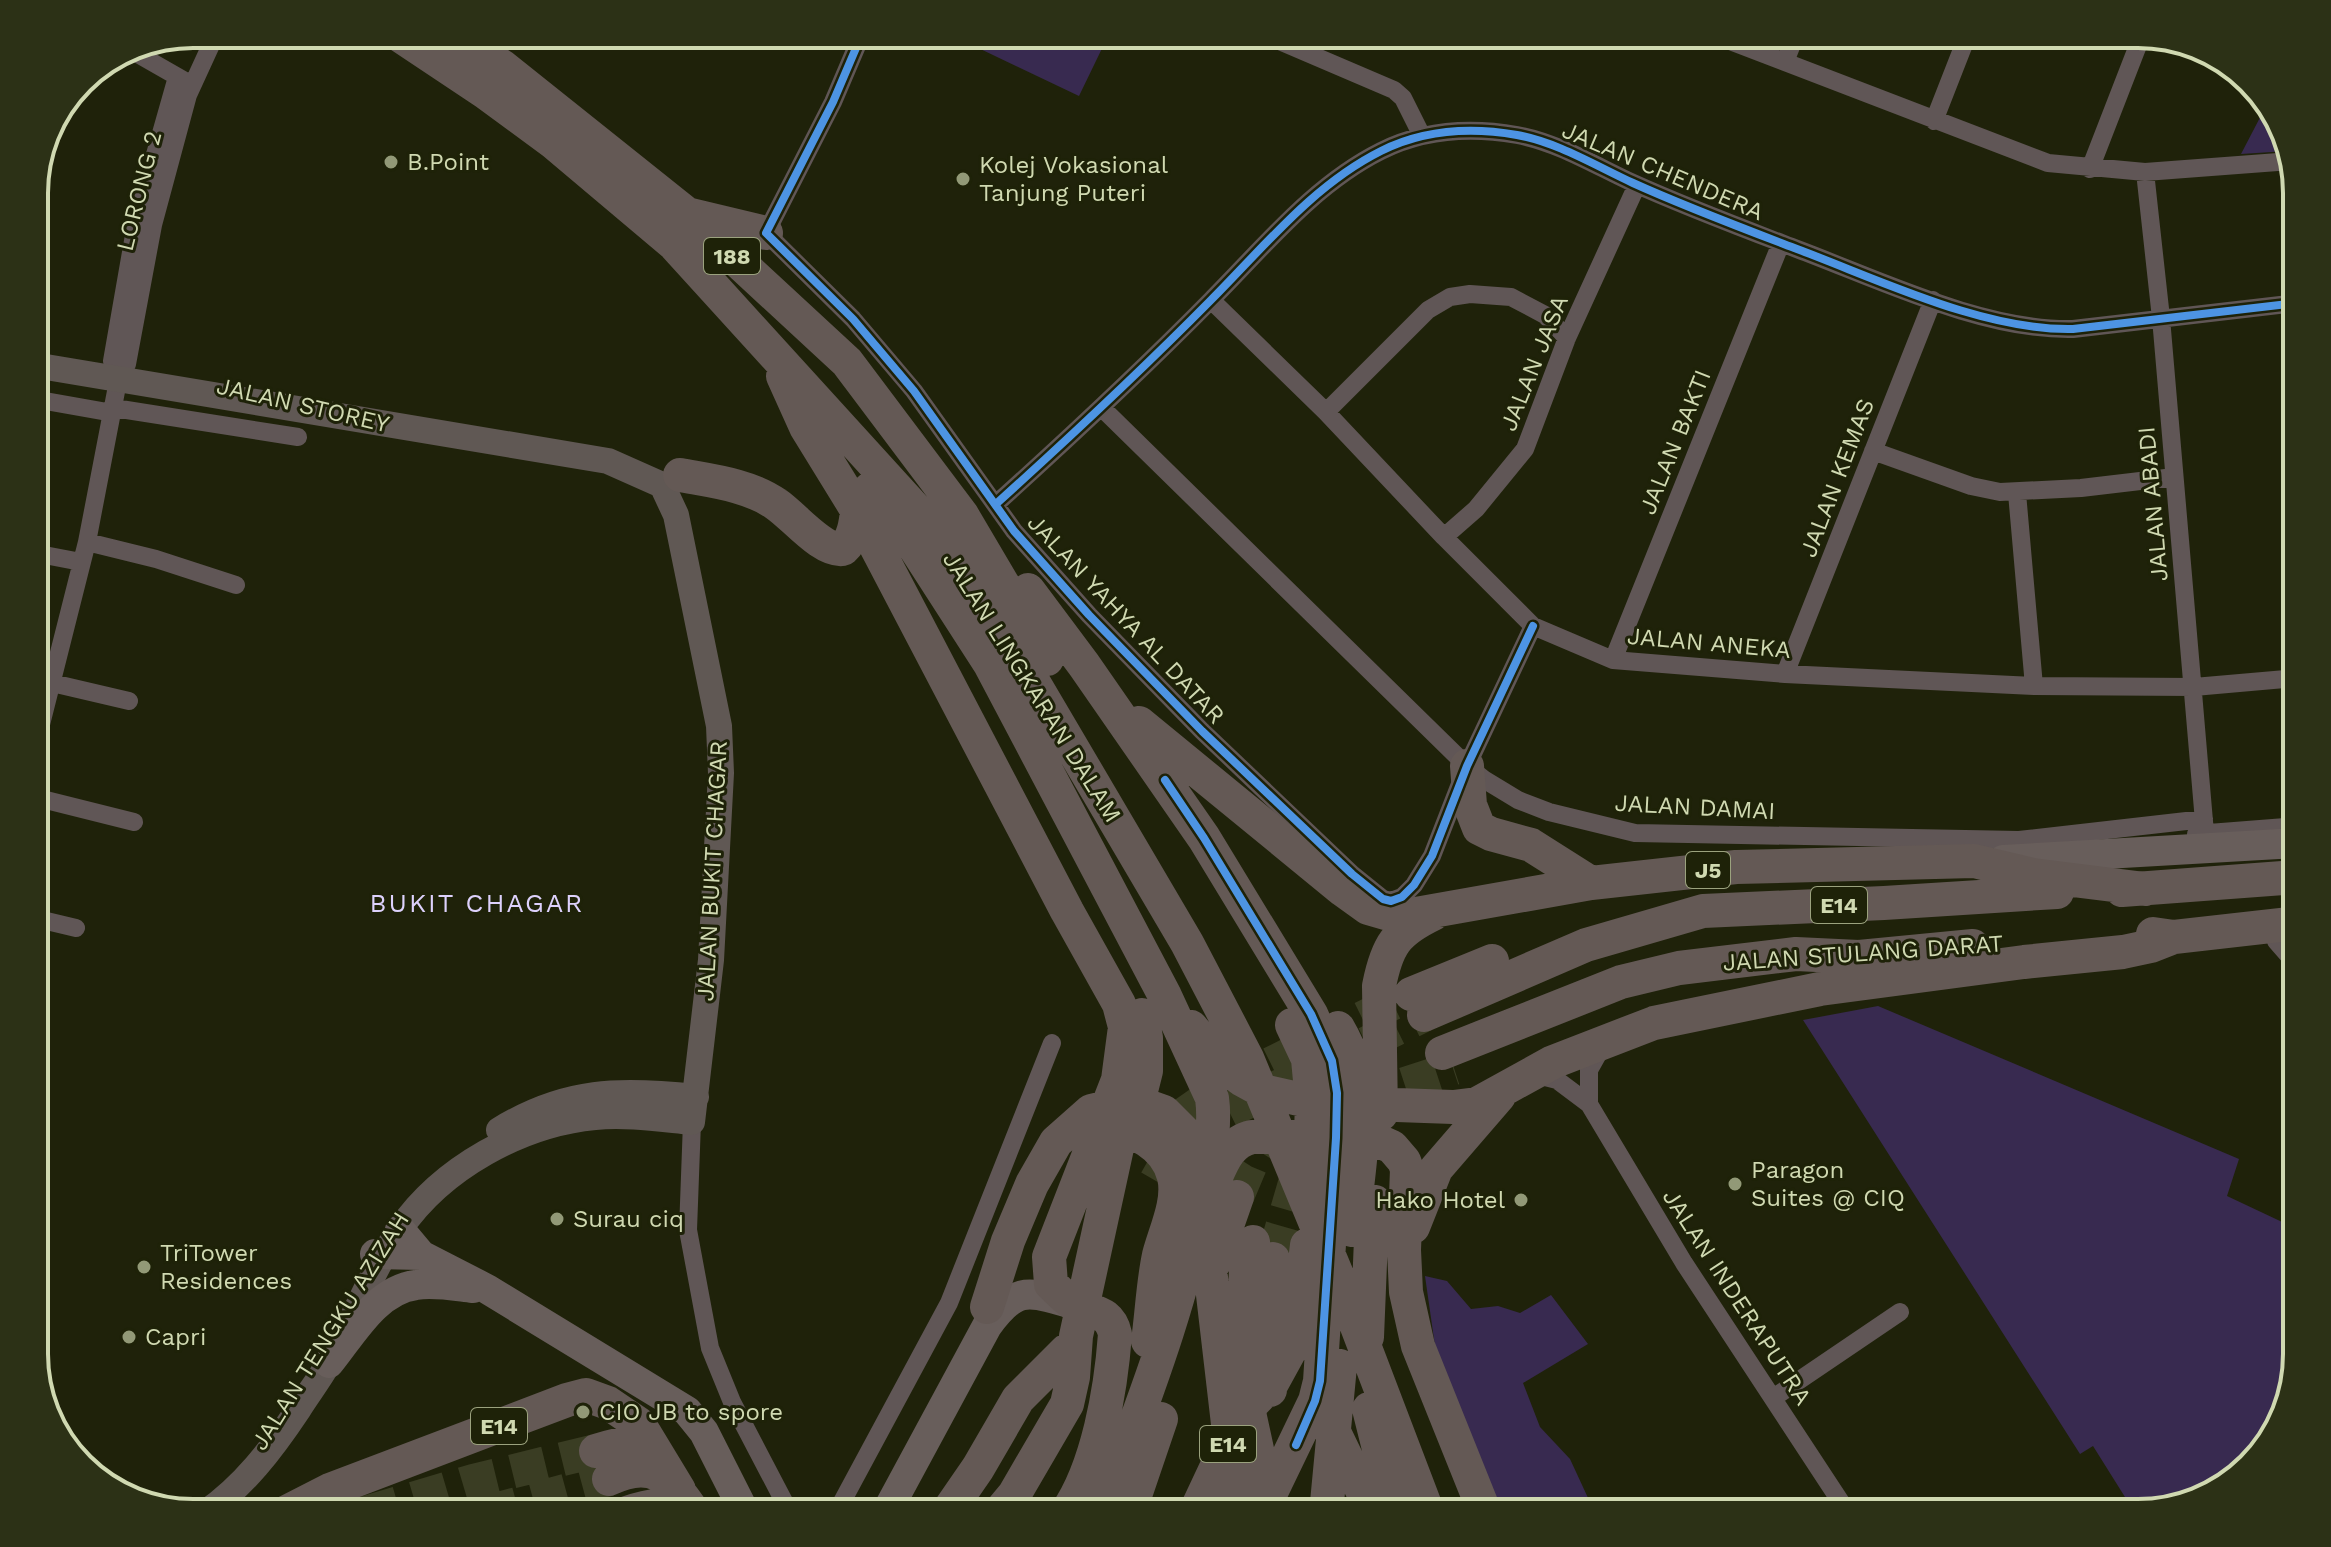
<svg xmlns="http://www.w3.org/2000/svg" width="2331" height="1547" font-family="'Work Sans',sans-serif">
<rect width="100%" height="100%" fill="#1f220a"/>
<path fill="#382a50" d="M949 34H1109L1079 96Z
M2266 106 2280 122 2287 151 2241 154Z
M1878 1006 2239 1159 2227 1196 2297 1229V1343L2289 1364 2292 1372 2270 1443 2209 1496 2135 1513 2093 1446 2080 1454 1803 1020Z
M1425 1276 1447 1281 1471 1309 1498 1306 1520 1313 1551 1295 1588 1344 1523 1383 1540 1427 1570 1459 1595 1513H1497L1436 1353Z"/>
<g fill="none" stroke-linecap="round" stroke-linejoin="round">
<path stroke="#3a3d23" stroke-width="34" stroke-dasharray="34 17" stroke-linecap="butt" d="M1356 1100 1454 1068
M1183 1115 1220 1089 1405 997
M1156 1181 1164 1167 1223 1114 1424 1015
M1237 1197 1250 1166 1281 1118
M1273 1259 1302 1159
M365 1513 473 1481 596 1451
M484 1513 609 1479"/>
<path stroke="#605656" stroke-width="18" d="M862 34 833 102 766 233 853 319 914 391 1014 531 1089 615 1202 731 1352 874 1383 899 1391 901 1402 897 1414 885 1432 856 1467 766 1533 626
M1263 34 1394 90 1403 98 1422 136
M1712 34 2048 163 2145 172 2290 161
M129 49 185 81
M1785 62 1796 34
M1934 121 1968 34
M2090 169 2142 35
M2145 172 2161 318 2205 833
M1211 300 1326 412 1444 537 1533 626 1613 660 1785 674 2034 686 2194 687 2297 678
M118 381 112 361 137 218 177 77
M34 399 113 413
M114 408 298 437
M1102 408 1467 766 1485 780 1518 800 1549 812 1635 833 2019 840 2204 819
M1326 412 1428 310 1450 297 1470 294 1511 297 1545 315 1567 338
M1873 451 1971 486 2000 492 2081 488 2174 477
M2017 493 2034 686
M996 504C1069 438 1142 370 1211 300 1264 247 1313 185 1381 151 1423 130 1471 127 1517 135 1557 142 1596 166 1633 183 1686 207 1742 228 1797 249 1880 280 1984 331 2073 329L2297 303
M1444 537 1476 509 1525 449 1567 338 1637 185
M87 542 156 559 236 585
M34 553 81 562
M1613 660 1781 243
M1785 674 1933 300
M52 683 129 701
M34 752 87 542 118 381 127 364 153 225 188 95 216 34
M34 797 134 822
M2196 834 2297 826
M34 918 76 928
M2272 926 2276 941 2297 965
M1533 1074 1557 1080 1589 1104 1684 1263 1848 1513
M1589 1104V1070L1603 1045
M692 1122 688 1230 710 1348 732 1402 790 1513
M1773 1398 1900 1312
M836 1513 949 1303 1052 1043"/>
<path stroke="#605854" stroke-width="26" d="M34 365 608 461 662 485 676 515 719 726 721 773 711 960 692 1122C660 1119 627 1114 595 1117 521 1124 442 1168 400 1229 371 1271 354 1321 328 1364 319 1380 308 1394 298 1410 272 1449 244 1486 205 1513
M499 1130C566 1089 620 1089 696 1097"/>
<path stroke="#685e5b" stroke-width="30" d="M2003 860 2297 843
M400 1230 421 1255 487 1289 687 1411 704 1432 745 1513
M375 1254 421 1255
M329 1363C352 1335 376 1290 416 1285 434 1282 455 1286 473 1288
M886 1513 987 1326C1018 1284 1028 1292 1073 1304"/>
<path stroke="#645955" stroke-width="34" d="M398 34 485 92 553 142 674 244 927 522 973 585 1014 649 1187 943 1247 1058 1340 1282 1428 1513
M453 34 503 67 687 214 847 362 962 515 1047 659
M691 215 766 233
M783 376 806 427 857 510 1067 911 1119 1004 1125 1027 1118 1080 1049 1257 1051 1284C1059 1291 1067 1301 1076 1305 1094 1313 1110 1311 1115 1334 1111 1389 1098 1467 1066 1513
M680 475C712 481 749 485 776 504 794 516 822 552 843 549 854 539 856 524 857 510
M870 489 912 543 990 664 1165 996 1212 1098C1216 1127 1209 1155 1204 1184 1185 1298 1142 1405 1102 1513
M1028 590 1084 665 1204 838 1311 1014 1332 1061 1337 1093 1336 1138 1320 1381 1315 1401 1261 1513
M1139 723 1343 890 1368 908 1399 917 1591 883 1736 867 1974 861 2033 875 2145 889
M1467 766 1470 805 1479 828 1491 834 1531 845 1591 883
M2122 890 2297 877
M2153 934 2174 937 2297 923
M1411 994 1492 961
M1424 1015 1586 945 1703 911 1884 903 2057 892
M1292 1025 1308 1059 1312 1102 1309 1196
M1191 1027 1222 1064 1241 1079 1263 1091 1312 1102 1453 1107 1477 1104 1553 1062 1654 1023 1820 989 2024 962 2123 952 2151 946 2174 937
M1338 1028C1376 1092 1359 1161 1352 1230
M1442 1053 1621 982 1679 968 1796 954 1859 957 1973 946
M1381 1114 1379 986C1387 945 1396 932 1433 914
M1103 1133C1132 1123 1167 1148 1174 1177 1180 1201 1165 1232 1159 1255 1153 1283 1152 1313 1148 1341
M1212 1186C1221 1166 1228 1142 1252 1137H1311L1383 1143 1392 1147 1404 1161 1407 1169 1404 1250 1406 1292 1418 1346 1485 1513
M1205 1226 1237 1501 1234 1513
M1413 1227 1436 1169 1499 1096
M1253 1242 1246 1270 1242 1346 1250 1417 1258 1454 1262 1509
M1214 1263 1237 1197
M987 1307 1008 1241 1032 1184 1056 1142 1091 1111 1133 1101 1164 1112 1188 1136 1200 1178
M1367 1337 1371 1239 1375 1202
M1270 1390C1267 1343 1267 1307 1273 1259
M1369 1409 1395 1513
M1335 1434 1373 1513
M596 1451C623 1442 633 1440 657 1455
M609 1479C653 1458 670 1477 694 1513
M285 1513 330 1490 567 1400 586 1395 608 1403 639 1424 679 1490
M627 1513C651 1504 665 1503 688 1513
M947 1513 978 1468 1018 1399 1066 1351
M999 1513 1014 1495 1067 1404 1073 1377 1076 1336 1117 1148 1142 1087 1146 1071V1038L1142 1015
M1129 1513 1161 1419
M1195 1513 1241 1415 1272 1383 1289 1352 1301 1296 1307 1245
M1326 1513 1340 1366"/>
<defs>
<path id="cycleway" d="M862 34 833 102 766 233 853 319 914 391 1014 531 1089 615 1202 731 1352 874 1383 899 1391 901 1402 897 1414 885 1432 856 1467 766 1533 626
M996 504C1069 438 1142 370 1211 300 1264 247 1313 185 1381 151 1423 130 1471 127 1517 135 1557 142 1596 166 1633 183 1686 207 1742 228 1797 249 1880 280 1984 331 2073 329L2297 303
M1165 780 1204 838 1311 1014 1332 1061 1337 1093 1336 1138 1320 1381 1315 1401 1296 1445"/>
</defs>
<use href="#cycleway" stroke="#1e2208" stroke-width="13"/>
<use href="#cycleway" stroke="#4d94e3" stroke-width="8"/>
</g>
<g fill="#929977" stroke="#1e2208" stroke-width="3">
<circle cx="391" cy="162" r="8"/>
<circle cx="963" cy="179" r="8"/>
<circle cx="1735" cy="1184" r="8"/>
<circle cx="1521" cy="1200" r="8"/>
<circle cx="557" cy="1219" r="8"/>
<circle cx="144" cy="1267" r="8"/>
<circle cx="129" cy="1337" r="8"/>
<circle cx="583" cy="1412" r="8"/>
</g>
<g text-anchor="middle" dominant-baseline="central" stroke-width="6" stroke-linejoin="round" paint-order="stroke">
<g fill="#1e2208" stroke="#9ba27e" stroke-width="2">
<rect x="704" y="238" width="56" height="36" rx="6"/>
<rect x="1686" y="852" width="44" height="36" rx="6"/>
<rect x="1811" y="887" width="56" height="36" rx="6"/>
<rect x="471" y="1408" width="56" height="36" rx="6"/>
<rect x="1200" y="1426" width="56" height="36" rx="6"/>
</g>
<g font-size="22" font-weight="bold" fill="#d0d9b1">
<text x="732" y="256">188</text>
<text x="1708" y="870">J5</text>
<text x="1839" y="905">E14</text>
<text x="499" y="1426">E14</text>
<text x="1228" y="1444">E14</text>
</g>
<g font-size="24" fill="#d0d9b1" stroke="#1e2208" text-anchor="start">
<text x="407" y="162">B.Point</text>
<text x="979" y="165">Kolej Vokasional<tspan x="979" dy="28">Tanjung Puteri</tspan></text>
<text x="1751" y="1170">Paragon<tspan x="1751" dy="28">Suites @ CIQ</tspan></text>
<text x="1505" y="1200" text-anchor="end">Hako Hotel</text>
<text x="573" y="1219">Surau ciq</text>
<text x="160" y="1253">TriTower<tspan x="160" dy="28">Residences</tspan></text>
<text x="145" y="1337">Capri</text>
<text x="599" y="1412">CIO JB to spore</text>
</g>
<g font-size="24" fill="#d0d9b1" stroke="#1e2208">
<text transform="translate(1663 171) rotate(23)">JALAN CHENDERA</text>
<text transform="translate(139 191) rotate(-76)">LORONG 2</text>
<text transform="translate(1534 363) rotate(-68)">JALAN JASA</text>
<text transform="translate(303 405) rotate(13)">JALAN STOREY</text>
<text transform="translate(1675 442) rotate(-68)">JALAN BAKTI</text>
<text transform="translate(1837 478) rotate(-69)">JALAN KEMAS</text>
<text transform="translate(2153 504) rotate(-95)">JALAN ABADI</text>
<text transform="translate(1126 619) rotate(47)">JALAN YAHYA AL DATAR</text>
<text transform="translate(1709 643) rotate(5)">JALAN ANEKA</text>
<text transform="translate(1032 687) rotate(58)">JALAN LINGKARAN DALAM</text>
<text transform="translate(1695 807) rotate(3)">JALAN DAMAI</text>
<text transform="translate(712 871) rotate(-87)">JALAN BUKIT CHAGAR</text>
<text transform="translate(1863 953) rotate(-4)">JALAN STULANG DARAT</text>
<text transform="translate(1737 1297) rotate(57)">JALAN INDERAPUTRA</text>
<text transform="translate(330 1331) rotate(-58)">JALAN TENGKU AZIZAH</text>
</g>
<g font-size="26" letter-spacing="2" fill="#ddd1fc" stroke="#1e2208">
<text x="477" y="903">BUKIT CHAGAR</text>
</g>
</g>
<path d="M0 0H2331V1547H0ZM193 48H2138A145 145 0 0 1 2283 193V1354A145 145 0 0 1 2138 1499H193A145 145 0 0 1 48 1354V193A145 145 0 0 1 193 48Z" fill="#2c3116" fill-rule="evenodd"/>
<path fill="none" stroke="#d0d9b1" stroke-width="4" d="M193 48H2138A145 145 0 0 1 2283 193V1354A145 145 0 0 1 2138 1499H193A145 145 0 0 1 48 1354V193A145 145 0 0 1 193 48Z"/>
</svg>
